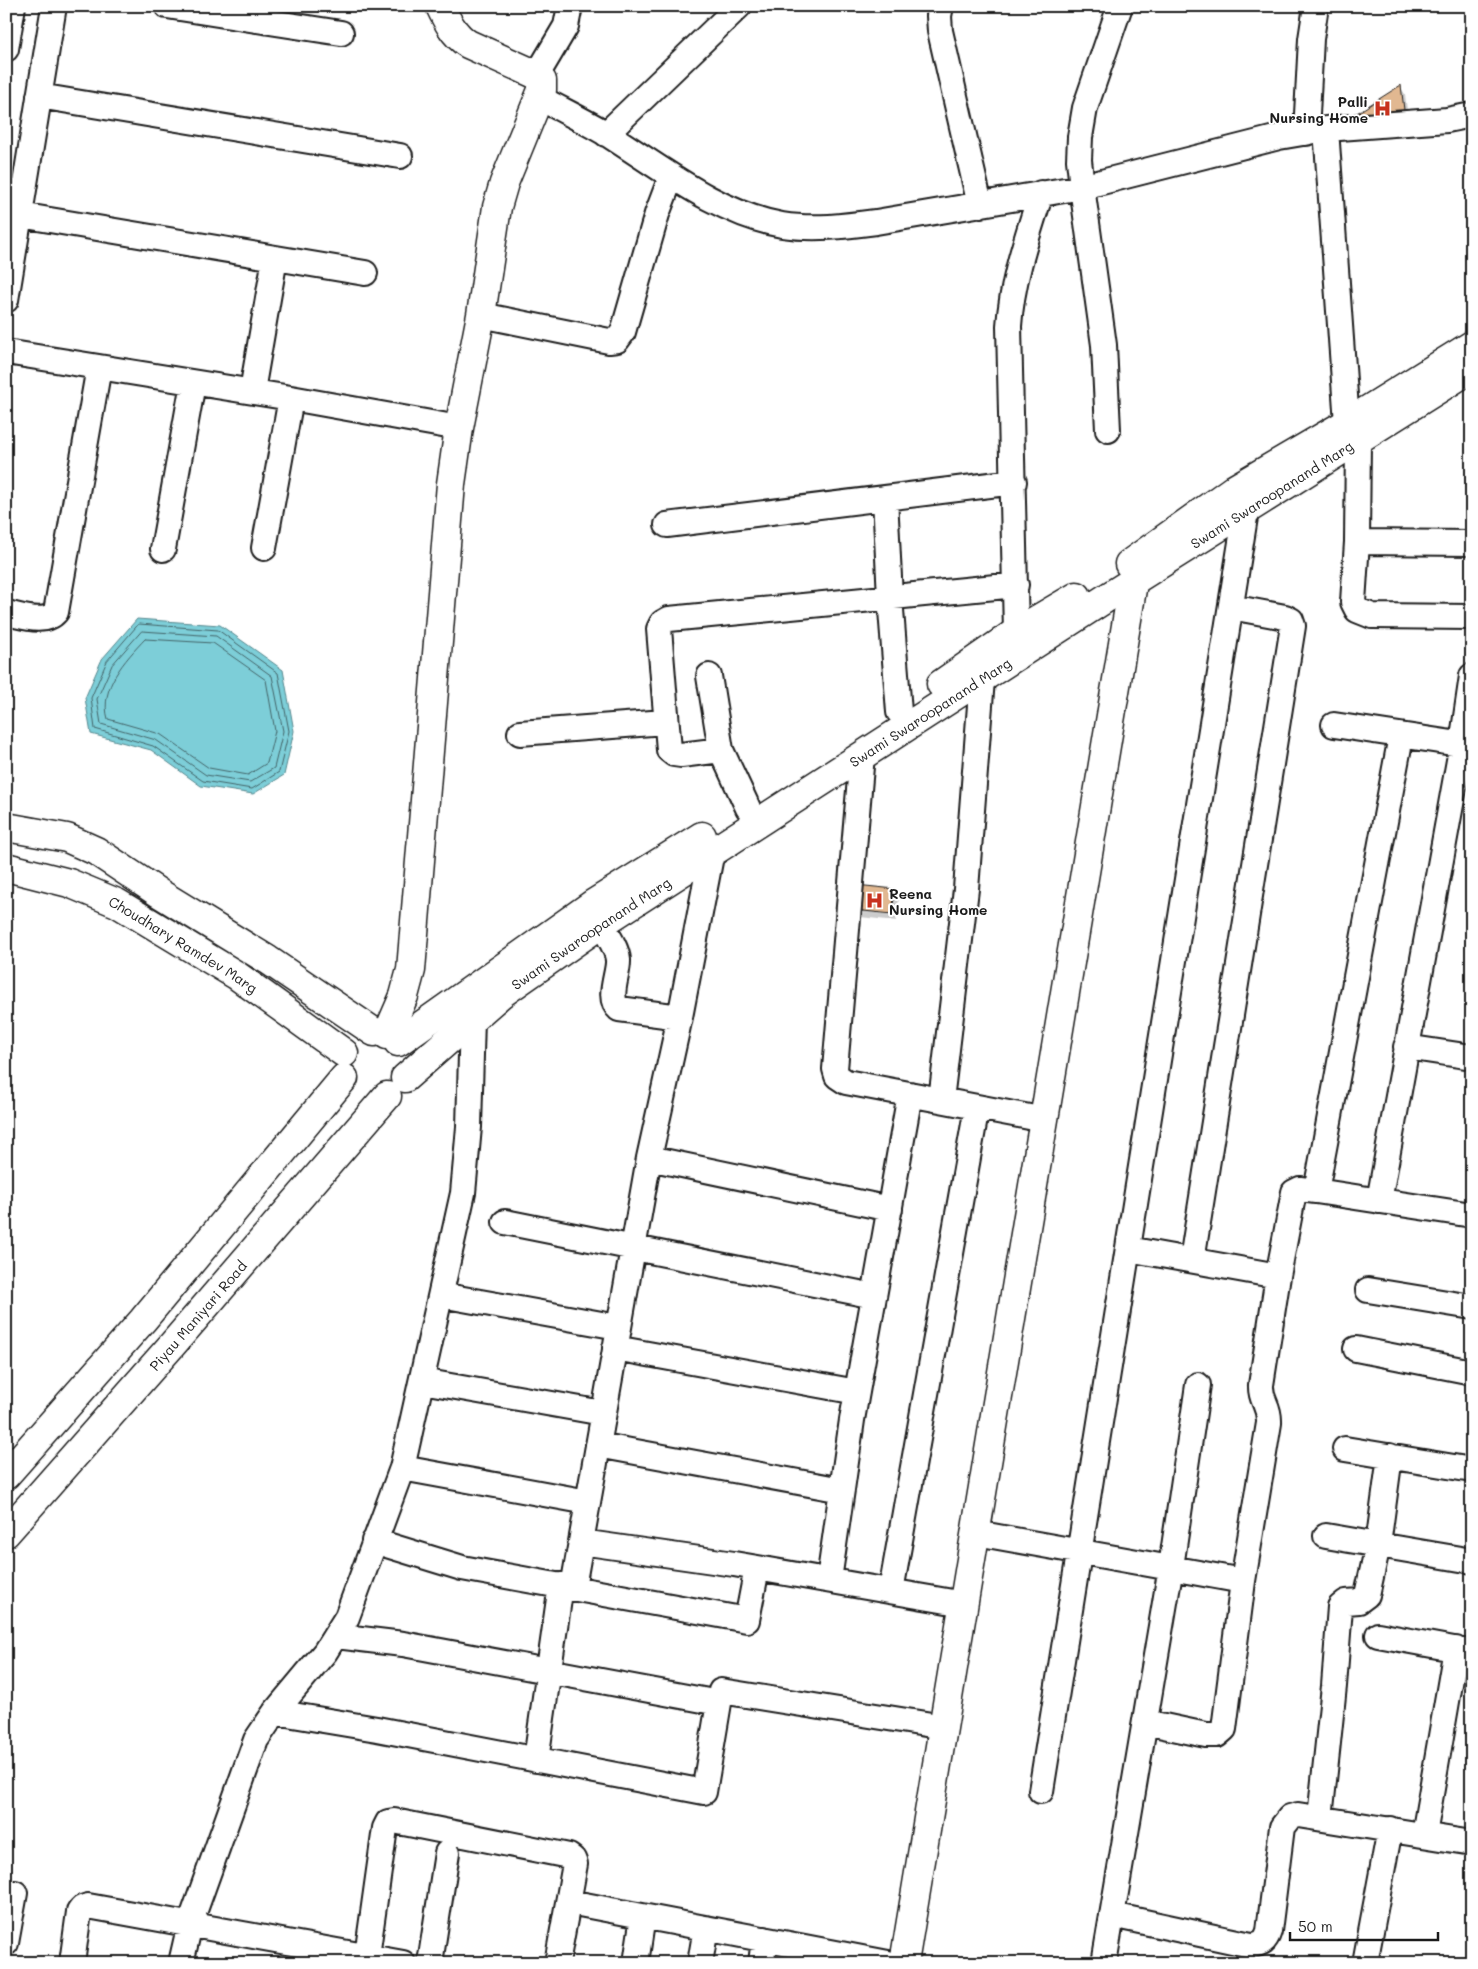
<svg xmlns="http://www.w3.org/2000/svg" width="1478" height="1969" font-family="Mali,sans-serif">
<rect width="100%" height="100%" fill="#fff"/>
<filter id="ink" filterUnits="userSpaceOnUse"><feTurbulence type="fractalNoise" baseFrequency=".02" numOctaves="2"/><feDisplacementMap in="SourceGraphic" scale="10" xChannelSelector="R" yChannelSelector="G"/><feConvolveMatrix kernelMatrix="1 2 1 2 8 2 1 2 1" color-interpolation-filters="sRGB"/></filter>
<g filter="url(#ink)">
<path fill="#7dced8" stroke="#56878d" d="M137 619 220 625 283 670 294 731 284 775 253 794 201 786 151 750 91 734 85 698 102 659Z"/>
<path fill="#0003" d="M1400 87 1405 94 1409 126 1344 133Z
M894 890 899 898 896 921 860 917 855 910Z"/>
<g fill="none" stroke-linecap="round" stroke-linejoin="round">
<path stroke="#436367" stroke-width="1" d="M139 624 218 630 278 673 289 731 279 772 252 789 203 781 153 746 95 729 91 698 107 661Z
M142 631 216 636 272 676 283 731 274 768 250 782 206 775 156 740 101 724 97 699 112 665Z
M145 639 213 643 266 680 275 731 267 763 248 775 209 768 160 734 108 719C99 688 125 660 145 639Z"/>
</g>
<path fill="#e1b891" stroke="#1c1c1c" d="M1401 85 1405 118 1338 125Z
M856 885 895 889 892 914 854 910Z"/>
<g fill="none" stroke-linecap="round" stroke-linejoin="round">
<defs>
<path id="minor" d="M167 6 341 33
M941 6 939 16 940 31 980 205
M6 49 13 6
M537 75 566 26 570 6
M39 96 400 156
M540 98C562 110 585 121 607 134 660 167 718 214 782 225 813 230 846 226 876 222L1082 187 1279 137 1326 129 1447 120 1472 115
M1326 129 1347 423
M1306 133 1311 39 1316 6
M606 134 739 6
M20 215 365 273
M6 300 54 6
M481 315 609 341 617 340 623 332 657 214 671 177
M6 352 291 398 459 428
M252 391 275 258
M1108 430 1104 345 1082 187 1079 160 1080 137 1085 108 1120 6
M1358 441 1357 542 1353 602 1357 610 1372 616 1472 617
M885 498 890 597 899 712
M667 525 1014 482
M1357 542 1472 543
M264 548 291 398
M163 549 193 383
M6 613C22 616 45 625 56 612L99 367
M1016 632 1009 326C1012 280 1027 237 1041 193
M709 676 721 750 748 808
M1334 725 1472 746
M520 733 665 722
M721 750 681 755 674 754 669 750 659 629 662 623 669 619 1016 585
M862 755 835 1069 837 1076 846 1082 1045 1120
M601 924C607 934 617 948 618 960 619 974 606 998 619 1009L680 1017
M1406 1047 1472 1057
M941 1100 966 889 982 679
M649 1158 890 1209
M1316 1191 1401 736
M1379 1201 1462 744 1472 676
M505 1222 874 1296
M1128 1249 1278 1276
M1192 1260 1293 626 1291 620 1285 617 1231 607
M1368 1290 1472 1307
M441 1295 618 1327
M615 1348 857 1392
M1356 1349 1472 1372
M422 1381 603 1413
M598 1445 842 1490
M1345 1449 1472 1470
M402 1468 588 1502
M976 1533 1243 1581
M1326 1536 1472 1561
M374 1541 462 1568 747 1620 757 1568
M581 1542 734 1564 964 1604
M829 1580 852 1420 910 1094
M573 1587 649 1158 680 1017 712 851
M891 1591 977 1107
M1378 1635 1470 1652
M336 1636 403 1644 719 1703
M275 1712 377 1729 704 1792 721 1691 944 1727
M1145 1722 1206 1735H1217L1224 1729 1243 1581 1269 1423C1270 1404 1260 1402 1261 1385L1278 1276 1294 1192 1300 1189 1316 1191 1472 1215
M536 1760 561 1585
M1041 1791 1246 511
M1320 1818 1334 1686 1340 1607 1346 1602 1359 1601 1367 1595 1378 1545 1390 1456
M1424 1835 1456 1649
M569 1902 888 1963
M1112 1915 1251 1945C1262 1944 1266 1941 1269 1931L1282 1827 1290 1817 1298 1815 1472 1843
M6 1943 15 1893
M367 1956 385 1828 388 1822 394 1821 569 1856 573 1859 575 1864 557 1963
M72 1963 79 1912 82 1908 88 1906 403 1963
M181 1963 190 1924 256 1740 275 1712 325 1652 347 1617 402 1468 463 1193 469 1127 472 1018
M430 1963 447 1853
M636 1963 643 1916
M700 1963 706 1928
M761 1963 764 1939
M1104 1963 1171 1567 1198 1385
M1365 1963 1390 1829"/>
<g id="tertiary">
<path d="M1129 564 1234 489 1347 423 1472 345"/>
<path d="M941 684 1016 632 1077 596"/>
<path d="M6 827 67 838 96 851 159 893 268 960 374 1032"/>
<path id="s1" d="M6 867 69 883 117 903 236 975 344 1053"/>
<path d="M387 1035 404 996 411 970 451 484 459 428 481 315 497 207 504 183 542 90V81L537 75 468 44C454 35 447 21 440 6"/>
<path d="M398 1042 593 904 702 836"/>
<path id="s2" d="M405 1078 501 994 601 924 1111 595 1472 368"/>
<path d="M6 1475 143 1320 344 1078"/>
<path id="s3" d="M6 1533 172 1345 387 1096"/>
<path d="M904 1963 1137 559"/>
</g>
</defs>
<use href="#minor" stroke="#1c1c1c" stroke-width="28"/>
<use href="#tertiary" stroke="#1c1c1c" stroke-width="31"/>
<use href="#minor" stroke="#fff" stroke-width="24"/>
<use href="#tertiary" stroke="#fff" stroke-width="28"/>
</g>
</g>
<defs>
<symbol id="hospital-bare" viewBox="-9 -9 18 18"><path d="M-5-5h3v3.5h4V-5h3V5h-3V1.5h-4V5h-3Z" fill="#c8321e" stroke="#fff" stroke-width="2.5" paint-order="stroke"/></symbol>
</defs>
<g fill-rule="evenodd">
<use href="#hospital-bare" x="1370" y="96" width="25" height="25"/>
<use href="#hospital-bare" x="862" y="888" width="25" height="25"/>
</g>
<g text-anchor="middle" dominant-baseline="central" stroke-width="4" stroke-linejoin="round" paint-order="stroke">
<g font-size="14" font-weight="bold" fill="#1c1c1c" stroke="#fff" text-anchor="end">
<text x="1368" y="101">Palli<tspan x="1368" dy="16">Nursing Home</tspan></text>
<text x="889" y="893" text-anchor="start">Reena<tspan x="889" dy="16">Nursing Home</tspan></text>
</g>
<g font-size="14" fill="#1c1c1c" stroke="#fff">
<text stroke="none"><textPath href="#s2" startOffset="1046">Swami Swaroopanand Marg</textPath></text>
<text stroke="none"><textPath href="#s2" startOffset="641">Swami Swaroopanand Marg</textPath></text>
<text stroke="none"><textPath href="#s2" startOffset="236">Swami Swaroopanand Marg</textPath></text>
<text stroke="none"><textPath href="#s1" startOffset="195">Choudhary Ramdev Marg</textPath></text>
<text stroke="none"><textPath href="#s3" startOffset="290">Piyau Maniyari Road</textPath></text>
</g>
</g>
<rect width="1478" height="1969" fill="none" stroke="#fff" stroke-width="25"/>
<rect x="12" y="12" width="1453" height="1944" fill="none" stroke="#1c1c1c" stroke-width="2" filter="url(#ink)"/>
<path d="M1290 1932v8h148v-8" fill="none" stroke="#1c1c1c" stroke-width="2.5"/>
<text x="1298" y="1932" font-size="15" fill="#1c1c1c" stroke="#ffffff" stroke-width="4" paint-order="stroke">50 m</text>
</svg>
